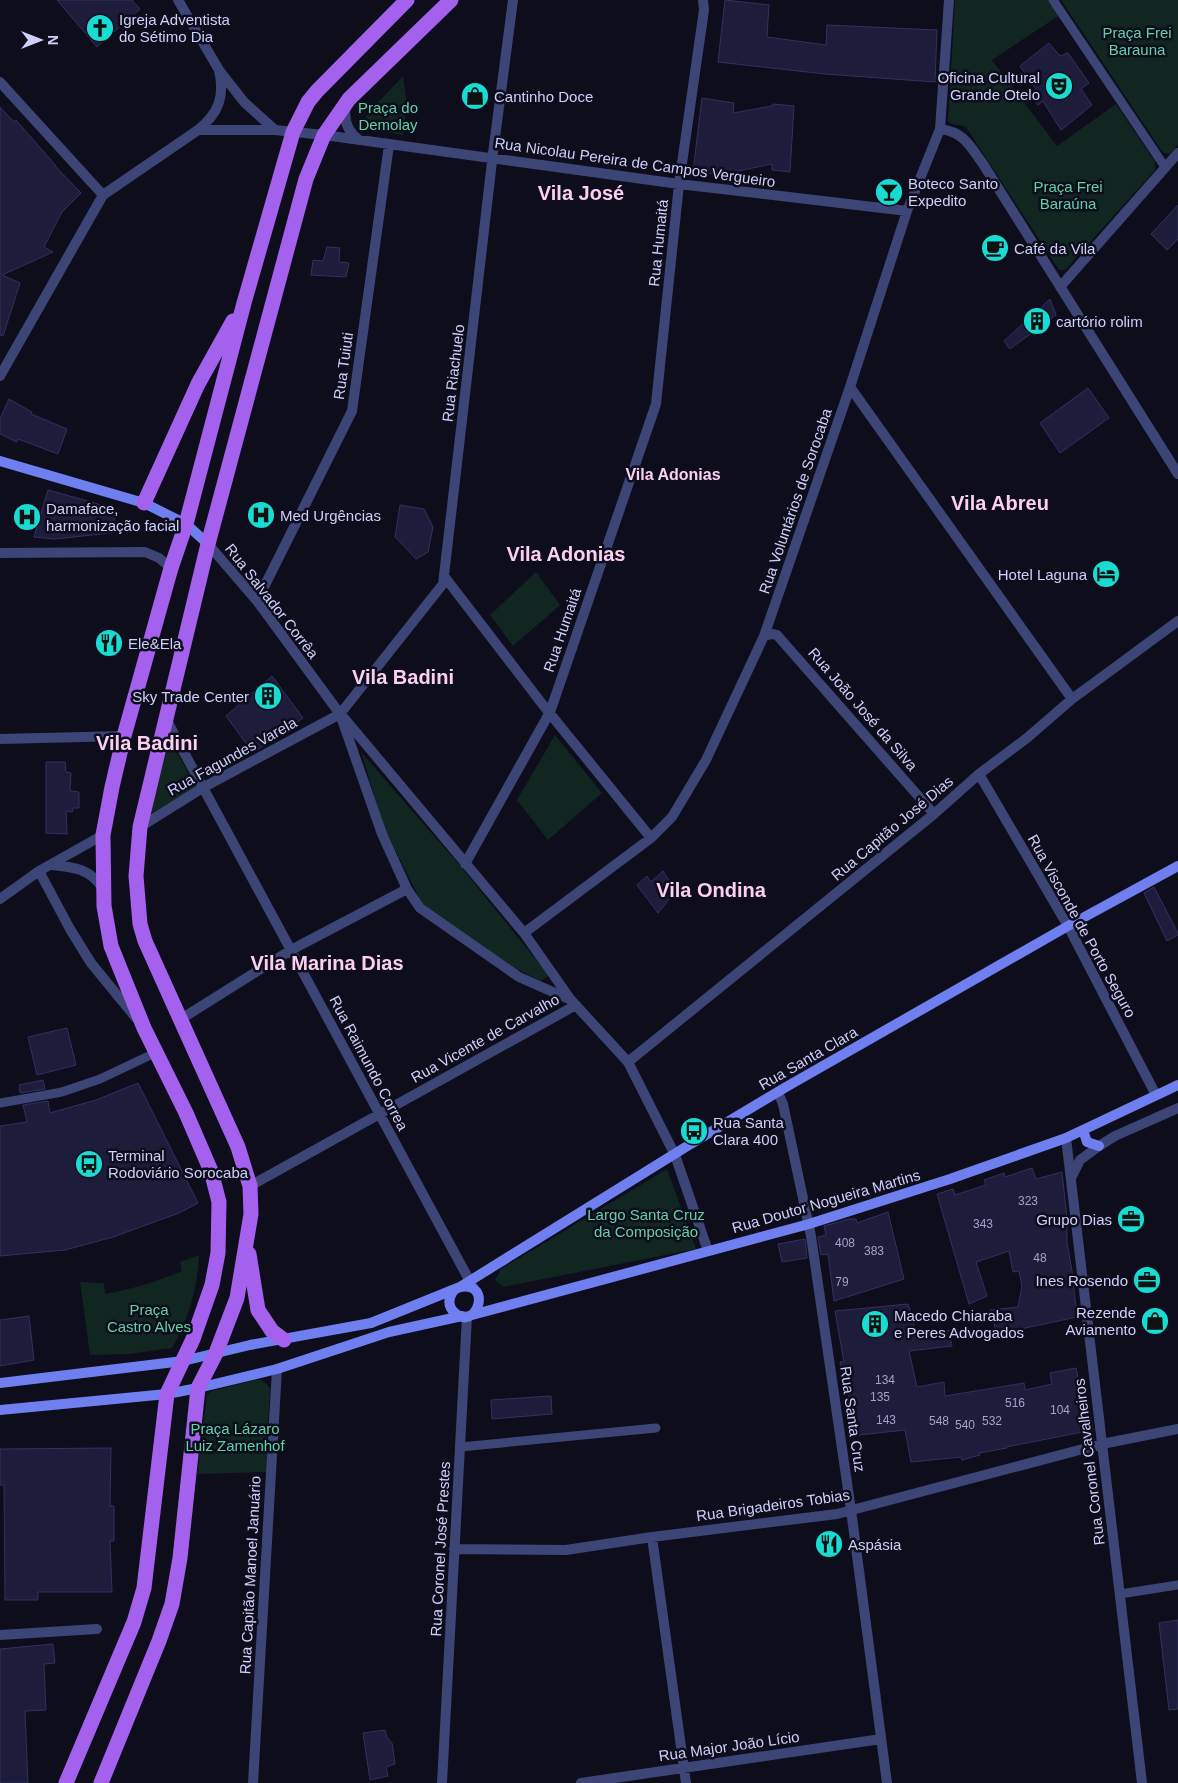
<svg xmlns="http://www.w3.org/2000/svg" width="1178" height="1783" font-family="Helvetica,sans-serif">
<rect width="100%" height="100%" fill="#0e0d1c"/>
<path fill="#112521" d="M955 0H1049L1060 15 992 60 1057 146 1116 104 1155 162V170L1065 270H1059L966 127 950 123 948 121Z
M1061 0H1178V145L1170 154 1163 153Z
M403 76 407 105 403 135 369 129 365 122 367 114Z
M536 572 560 605 513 646 490 615Z
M555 735 602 793 548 840 517 800Z
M168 747 178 754 196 787 148 815Z
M361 752 462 868 549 976 540 981 513 967 423 905 384 828Z
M667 1169 696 1249 503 1287 495 1280 501 1269Z
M199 1255C198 1287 188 1321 172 1348L129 1354 90 1355 80 1282 104 1283 105 1294C132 1289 156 1282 182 1271L180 1262Z
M255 1380H262L270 1388 266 1472 197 1474 207 1394 212 1391Z"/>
<path fill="#1d1c3a" stroke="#333064" d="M57 0H132L140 9 97 47Z
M725 0 769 5 767 37 826 45 827 25 937 30 935 82 825 74 718 62Z
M1049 43 1060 56 1068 53 1089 83 1081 89 1092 105 1061 130 1043 101 1038 105 1031 93 1036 89 1020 66Z
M702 98 734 103 733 113 772 106 773 104 794 106 790 172 772 170V164L738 171V177L693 171Z
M0 107 14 122 16 120 56 166H55L81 193 62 212 44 247 53 252 2 275 20 283 3 336 0 335Z
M1178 205V239L1167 250 1151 234Z
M327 247 340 248 339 262 349 263 346 277 311 275 313 260 323 261Z
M1050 299 1056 315 1010 349 1004 341Z
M1088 388 1109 418 1060 453 1040 423Z
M9 399 32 412 31 414 67 429 58 454 18 439 17 442 0 434V419Z
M48 490 95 503 117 511 110 533 55 539 34 537Z
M400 505 424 509 433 527 428 552 416 559 395 537Z
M272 676 303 718 253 753 226 716Z
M46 762H65L66 772 71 773 70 791 79 792V808H73L72 812 66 811 67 834 46 833Z
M663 871 676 891 658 913 637 885 647 876 651 882Z
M1154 887 1178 933V935L1167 941 1144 893Z
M67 1028 76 1065 37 1075 28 1037Z
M43 1080 45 1089 20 1093 19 1085Z
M138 1083 198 1203 179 1213 113 1237 65 1250 0 1256V1126L27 1122 23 1105 48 1101 50 1113 96 1100Z
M1032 1168 1036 1179 1062 1172 1067 1219V1243L1072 1271 1077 1317 997 1334 990 1310 1018 1307 1022 1286 1019 1271 1013 1272 1009 1251 976 1262 987 1296 969 1304 937 1194 953 1189 955 1195 986 1185 984 1180 1004 1173 1005 1177Z
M888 1212 904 1279 834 1301 828 1254 821 1255 818 1237 826 1235 824 1226 849 1219H856L857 1223Z
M805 1239 807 1258 782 1262 778 1244Z
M908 1304 913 1319 915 1335 949 1330 952 1346 909 1351 917 1387 944 1382 945 1396 1024 1383 1025 1390 1052 1384 1050 1373 1076 1368 1078 1378H1081L1085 1397H1087L1093 1430 1006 1447 1007 1448 979 1453 980 1455 962 1460 961 1457 911 1462 905 1430 859 1435 856 1410 850 1411 846 1377H842L840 1362H844L835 1311Z
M29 1316 34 1360 0 1366V1320Z
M551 1396 552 1414 492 1419 491 1400Z
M111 1448 110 1506H114V1541H110L112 1592H38V1600H5L4 1485H0V1449Z
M1178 1620V1709L1169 1710 1159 1623Z
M53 1644 55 1663 44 1664 46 1710 25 1711 28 1783H0V1649Z
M385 1730 387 1737 392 1743 395 1764 386 1767 388 1776 370 1780 363 1733Z"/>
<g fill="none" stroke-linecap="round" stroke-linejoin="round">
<path stroke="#3d4476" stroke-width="9" d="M1053 0 1165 167
M0 1103 62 1092 100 1079 157 1052
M460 1447 656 1428
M1120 1594 1178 1585"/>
<path stroke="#3d4476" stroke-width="10" d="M178 0 219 70 244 102 275 130
M0 82 103 195
M346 105C343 120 347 131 359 140
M940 129C964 132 970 146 983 164L1178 474
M198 130H275L324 135 679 184 907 211
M1060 287 1178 153
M0 376 103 195 198 130C219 113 225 96 219 70
M850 387 1072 699
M208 544 257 601 340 714 382 834 407 889 420 908 519 977 571 1000 628 1062 675 1155 708 1251
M0 553 145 552 159 558 171 568
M444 576 543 705 651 838
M257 601 352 411 389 145
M764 636 772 634 777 635 934 814
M344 718 524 933 571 1000
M166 719 473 1287
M0 739 124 736
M979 774 1068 926 1156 1095
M140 827 204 787 340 714 443 584 493 153 513 0
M465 864 550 712 656 404 679 184 704 10 703 0
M52 865C74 867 91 869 103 889
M39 871 70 929 91 963 136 1018
M0 899 39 871 103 835
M524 933 651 838 672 817 706 760 764 636 850 387 907 211 940 129 949 0
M181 1019 291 950 407 889
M628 1062 934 814 979 774 1027 738 1072 699 1178 621
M776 1094 779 1095 783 1104 811 1236 851 1510 887 1783
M1066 1138 1142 1783
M1071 1178 1080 1160 1099 1146 1115 1136 1178 1108
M250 1186 576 1005
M652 1537 686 1783
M454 1549 566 1550 652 1537 837 1514 1102 1444 1178 1429
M0 1635 97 1629
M253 1783 277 1369
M442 1783 467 1316
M581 1783 881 1739"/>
<path stroke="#6f7fef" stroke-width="10" d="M0 461 144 503 186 524 208 544
M1083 1130 1087 1142 1099 1146
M460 1287 689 1145 786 1087 1068 926 1178 866
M472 1315 809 1224 950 1179 1066 1138 1178 1085
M0 1383 183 1361 250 1345 371 1323 460 1287C493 1281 477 1332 455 1313 446 1305 449 1296 455 1289
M0 1410 167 1394 198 1388 277 1369 389 1332 462 1316"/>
<path stroke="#a461ed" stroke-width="15" d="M144 503 198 384 233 321
M249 1254 258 1310 272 1331 284 1340
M66 1783 134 1622 144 1588 167 1394 193 1339 212 1285 218 1253 219 1202 211 1171 186 1113 144 1028 111 946 104 906 103 835 112 787 124 736 171 568 186 524 244 303 293 132 308 102 317 91 407 0
M101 1783 159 1641 172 1604 180 1558 198 1388 216 1353 237 1298 251 1214 250 1186 238 1147 145 941 140 924 136 876 140 827 208 544 306 179 324 135 349 99 451 0"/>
</g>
<defs>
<symbol id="church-disc" viewBox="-11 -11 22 22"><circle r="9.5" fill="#18dbd1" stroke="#0e0d1c"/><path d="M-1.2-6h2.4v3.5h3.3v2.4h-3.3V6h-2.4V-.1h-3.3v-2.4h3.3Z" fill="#111"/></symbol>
<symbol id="theatre-disc" viewBox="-11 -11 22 22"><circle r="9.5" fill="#18dbd1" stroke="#0e0d1c"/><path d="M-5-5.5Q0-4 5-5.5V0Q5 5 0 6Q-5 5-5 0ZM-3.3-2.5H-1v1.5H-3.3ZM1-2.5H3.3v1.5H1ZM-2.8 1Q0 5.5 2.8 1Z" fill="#111"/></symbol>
<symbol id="shop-disc" viewBox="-11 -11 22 22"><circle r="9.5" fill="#18dbd1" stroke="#0e0d1c"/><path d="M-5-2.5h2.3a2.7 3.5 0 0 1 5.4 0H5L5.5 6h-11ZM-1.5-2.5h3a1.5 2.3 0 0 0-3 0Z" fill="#111"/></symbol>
<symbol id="bar-disc" viewBox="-11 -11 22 22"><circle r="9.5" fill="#18dbd1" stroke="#0e0d1c"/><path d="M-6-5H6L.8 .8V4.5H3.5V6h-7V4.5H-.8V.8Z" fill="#111"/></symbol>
<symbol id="cafe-disc" viewBox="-11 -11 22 22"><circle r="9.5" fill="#18dbd1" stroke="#0e0d1c"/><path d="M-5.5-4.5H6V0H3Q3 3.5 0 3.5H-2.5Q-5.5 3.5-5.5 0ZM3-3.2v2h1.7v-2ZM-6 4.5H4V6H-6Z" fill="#111"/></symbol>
<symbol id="building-disc" viewBox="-11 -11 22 22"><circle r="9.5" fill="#18dbd1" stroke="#0e0d1c"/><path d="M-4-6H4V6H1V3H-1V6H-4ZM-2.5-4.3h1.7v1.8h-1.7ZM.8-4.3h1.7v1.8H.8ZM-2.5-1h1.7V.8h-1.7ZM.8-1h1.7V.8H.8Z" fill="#111"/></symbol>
<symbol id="hospital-disc" viewBox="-11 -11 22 22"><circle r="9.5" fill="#18dbd1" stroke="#0e0d1c"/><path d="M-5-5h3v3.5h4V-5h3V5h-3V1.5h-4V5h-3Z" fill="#111"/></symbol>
<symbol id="hotel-disc" viewBox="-11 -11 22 22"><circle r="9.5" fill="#18dbd1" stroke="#0e0d1c"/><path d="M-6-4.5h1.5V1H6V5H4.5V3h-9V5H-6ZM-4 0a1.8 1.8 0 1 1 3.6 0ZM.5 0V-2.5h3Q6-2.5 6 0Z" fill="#111"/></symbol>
<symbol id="restaurant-disc" viewBox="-11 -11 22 22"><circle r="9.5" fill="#18dbd1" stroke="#0e0d1c"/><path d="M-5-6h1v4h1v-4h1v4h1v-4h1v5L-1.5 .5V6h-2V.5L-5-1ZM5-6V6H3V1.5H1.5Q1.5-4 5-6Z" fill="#111"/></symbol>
<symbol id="bus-disc" viewBox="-11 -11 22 22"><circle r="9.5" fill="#18dbd1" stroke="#0e0d1c"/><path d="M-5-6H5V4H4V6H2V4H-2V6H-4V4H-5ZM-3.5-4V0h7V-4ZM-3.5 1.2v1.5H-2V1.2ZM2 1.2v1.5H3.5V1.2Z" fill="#111"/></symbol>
<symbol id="office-disc" viewBox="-11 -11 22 22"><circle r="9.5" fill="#18dbd1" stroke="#0e0d1c"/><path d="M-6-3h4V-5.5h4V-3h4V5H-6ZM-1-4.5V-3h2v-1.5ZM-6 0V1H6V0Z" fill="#111"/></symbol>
</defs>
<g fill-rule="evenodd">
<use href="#church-disc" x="84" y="12" width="32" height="32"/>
<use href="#theatre-disc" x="1043" y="70" width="32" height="32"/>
<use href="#shop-disc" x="459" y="80" width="32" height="32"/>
<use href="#bar-disc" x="873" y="176" width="32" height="32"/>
<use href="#cafe-disc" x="979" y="232" width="32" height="32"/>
<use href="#building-disc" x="1021" y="305" width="32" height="32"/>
<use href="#hospital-disc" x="245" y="499" width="32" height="32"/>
<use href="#hospital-disc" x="11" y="501" width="32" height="32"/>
<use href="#hotel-disc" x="1090" y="558" width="32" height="32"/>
<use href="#restaurant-disc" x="93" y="627" width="32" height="32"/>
<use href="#building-disc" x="252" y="680" width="32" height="32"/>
<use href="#bus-disc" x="678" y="1115" width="32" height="32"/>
<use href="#bus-disc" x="73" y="1148" width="32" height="32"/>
<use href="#office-disc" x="1115" y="1203" width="32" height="32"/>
<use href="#office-disc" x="1131" y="1264" width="32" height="32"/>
<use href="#shop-disc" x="1139" y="1305" width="32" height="32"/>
<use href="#building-disc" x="859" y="1308" width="32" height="32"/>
<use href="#restaurant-disc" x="813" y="1528" width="32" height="32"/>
</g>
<g text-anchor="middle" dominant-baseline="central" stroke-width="5" stroke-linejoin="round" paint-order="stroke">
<g font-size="12" fill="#a2a2ca">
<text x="1028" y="1201">323</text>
<text x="983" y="1224">343</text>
<text x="845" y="1243">408</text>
<text x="874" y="1251">383</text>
<text x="1040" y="1258">48</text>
<text x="842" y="1282">79</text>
<text x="885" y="1380">134</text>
<text x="880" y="1397">135</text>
<text x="1015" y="1403">516</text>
<text x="1060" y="1410">104</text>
<text x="886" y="1420">143</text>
<text x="939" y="1421">548</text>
<text x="992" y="1421">532</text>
<text x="965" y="1425">540</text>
</g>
<g font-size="15" fill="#cecffa" stroke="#0e0d1c" text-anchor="start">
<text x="119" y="19">Igreja Adventista<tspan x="119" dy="17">do Sétimo Dia</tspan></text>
<text x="1040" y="77" text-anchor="end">Oficina Cultural<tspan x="1040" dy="17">Grande Otelo</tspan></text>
<text x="494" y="96">Cantinho Doce</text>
<text x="908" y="183">Boteco Santo<tspan x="908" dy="17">Expedito</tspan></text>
<text x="1014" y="248">Café da Vila</text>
<text x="1056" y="321">cartório rolim</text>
<text x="46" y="508">Damaface,<tspan x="46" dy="17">harmonização facial</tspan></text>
<text x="280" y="515">Med Urgências</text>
<text x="1087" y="574" text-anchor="end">Hotel Laguna</text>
<text x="128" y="643">Ele&amp;Ela</text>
<text x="249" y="696" text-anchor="end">Sky Trade Center</text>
<text x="713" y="1122">Rua Santa<tspan x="713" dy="17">Clara 400</tspan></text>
<text x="108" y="1155">Terminal<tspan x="108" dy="17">Rodoviário Sorocaba</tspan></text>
<text x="1112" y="1219" text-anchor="end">Grupo Dias</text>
<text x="1128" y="1280" text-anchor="end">Ines Rosendo</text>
<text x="1136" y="1312" text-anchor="end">Rezende<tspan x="1136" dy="17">Aviamento</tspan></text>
<text x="894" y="1315">Macedo Chiaraba<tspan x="894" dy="17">e Peres Advogados</tspan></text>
<text x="848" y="1544">Aspásia</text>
</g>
<g font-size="15" fill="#63d0a4" stroke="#0e0d1c">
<text x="1137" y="32">Praça Frei<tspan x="1137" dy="17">Barauna</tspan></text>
<text x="388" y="107">Praça do<tspan x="388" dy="17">Demolay</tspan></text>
<text x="1068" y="186">Praça Frei<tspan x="1068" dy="17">Baraúna</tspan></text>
<text x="646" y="1214">Largo Santa Cruz<tspan x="646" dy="17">da Composição</tspan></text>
<text x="149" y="1309">Praça<tspan x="149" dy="17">Castro Alves</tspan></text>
<text x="235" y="1428">Praça Lázaro<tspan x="235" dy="17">Luiz Zamenhof</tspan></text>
</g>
<g font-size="15" fill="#cecffa" stroke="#0e0d1c">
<text transform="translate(635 162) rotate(8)">Rua Nicolau Pereira de Campos Vergueiro</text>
<text transform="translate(658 243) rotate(-84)">Rua Humaitá</text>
<text transform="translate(343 366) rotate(-82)">Rua Tuiuti</text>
<text transform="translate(453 373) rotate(-83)">Rua Riachuelo</text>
<text transform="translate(795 501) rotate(-71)">Rua Voluntários de Sorocaba</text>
<text transform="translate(272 601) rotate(52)">Rua Salvador Corrêa</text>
<text transform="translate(562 630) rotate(-71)">Rua Humaitá</text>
<text transform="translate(863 709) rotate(49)">Rua João José da Silva</text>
<text transform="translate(232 756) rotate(-29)">Rua Fagundes Varela</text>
<text transform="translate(892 828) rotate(-40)">Rua Capitão José Dias</text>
<text transform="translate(1082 926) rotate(61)">Rua Visconde de Porto Seguro</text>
<text transform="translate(485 1038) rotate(-29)">Rua Vicente de Carvalho</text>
<text transform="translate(808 1058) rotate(-30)">Rua Santa Clara</text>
<text transform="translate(369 1063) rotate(62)">Rua Raimundo Correa</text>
<text transform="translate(826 1201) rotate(-16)">Rua Doutor Nogueira Martins</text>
<text transform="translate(853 1419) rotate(82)">Rua Santa Cruz</text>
<text transform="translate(1089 1462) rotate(-97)">Rua Coronel Cavalheiros</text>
<text transform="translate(773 1505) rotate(-8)">Rua Brigadeiros Tobias</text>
<text transform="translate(440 1549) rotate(-87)">Rua Coronel José Prestes</text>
<text transform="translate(250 1575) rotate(-87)">Rua Capitão Manoel Januário</text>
<text transform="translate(729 1746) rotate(-8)">Rua Major João Lício</text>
</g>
<g font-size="16" font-weight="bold" fill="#facff1" stroke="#0e0d1c">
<text x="673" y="474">Vila Adonias</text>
</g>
<g font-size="20" font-weight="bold" fill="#facff1" stroke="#0e0d1c">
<text x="581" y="193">Vila José</text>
<text x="1000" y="503">Vila Abreu</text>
<text x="566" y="554">Vila Adonias</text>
<text x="403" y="677">Vila Badini</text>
<text x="147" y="743">Vila Badini</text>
<text x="711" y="890">Vila Ondina</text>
<text x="327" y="963">Vila Marina Dias</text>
</g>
</g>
<g transform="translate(40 40) rotate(90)" stroke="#0e0d1c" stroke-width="4" paint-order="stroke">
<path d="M0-4L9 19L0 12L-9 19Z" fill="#cecffa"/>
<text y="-8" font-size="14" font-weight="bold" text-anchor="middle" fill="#cecffa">N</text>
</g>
</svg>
